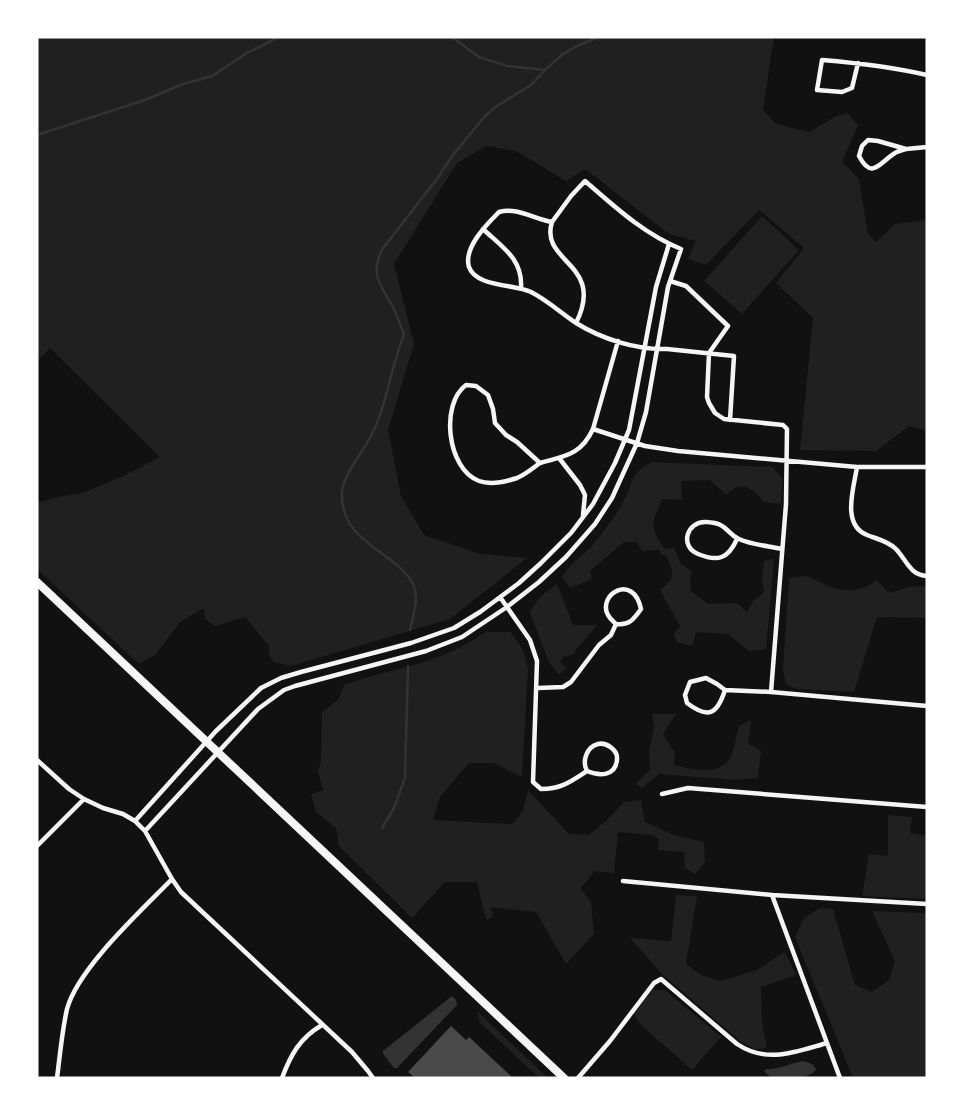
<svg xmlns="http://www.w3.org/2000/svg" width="964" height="1115" font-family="Quicksand,sans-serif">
<rect width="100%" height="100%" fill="#111"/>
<path fill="#202020" d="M37 37H774L763 110 776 124 809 132 836 116 848 113 858 125 842 162 859 179 868 234 876 242 895 224 927 220V438L925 430 909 426 876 451 800 450 813 318 776 283 804 248 759 210 706 265 688 259 696 241 669 234 585 169 566 181 516 151 486 146 457 163 394 264 414 344 388 430 401 496 424 535 480 554 527 558 450 619 291 666 273 662 269 653V646L245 617 215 626 205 619 204 608 181 621 155 655 139 664 37 569V503L58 497 83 493 125 475 160 457 50 348 37 361Z
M762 216 799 250 742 314 704 281Z
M653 462 772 467 783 479 781 504 763 502C759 493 747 484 737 487 733 489 730 492 726 495L710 480 681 481 682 500 662 499C652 525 648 525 665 549L674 547 680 563 692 572 690 581 691 591 708 604 737 603 747 612 753 601 764 592 762 578 764 561 774 559 766 649 749 651 728 634 696 632 692 646 677 642 674 634 680 626 660 590C677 577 673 573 666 555H661L659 550 642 551 637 542H624L590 571 592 579 570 588 562 577C569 565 579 558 589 549 601 536 613 519 622 504 634 483 628 473 653 462Z
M807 576C831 587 852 600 876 580L889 593 908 587 927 586V618L877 617 854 692 797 689 786 684 783 669 789 578Z
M557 584 573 625H597L572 655 563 657 560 662 567 668 559 675 549 662 530 613C536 599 545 592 557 584Z
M486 632H511L523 650 528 669 522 777 494 763H469L440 797 433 820 512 824 523 811 528 790 569 834 589 835 607 820 624 802 641 800 645 822 674 835 704 842 705 862 695 874 685 868 684 852 658 850 659 839 651 835 618 832 614 873 594 871 588 880 580 888 591 902 594 934 566 964 536 912 491 907 493 917 486 920 477 882H445L412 918 339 846 336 828 316 812 311 794 323 790 318 771 321 761 322 712 338 700 344 685C378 672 415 668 448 653 461 648 474 639 486 632Z
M652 714H676L663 734 675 753 674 765C690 769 717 776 729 760 734 754 736 735 739 726L751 720 748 744 761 750 758 778 735 780 659 774 642 788 635 784 650 770 649 751 654 728Z
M888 815 912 817 910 833 927 836V899L862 896 869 854 888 856Z
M676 895 697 896 686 964 701 975 721 981 757 970 785 952 796 975 761 987 762 1023 767 1048 755 1049 740 1041 662 974 630 938 671 941Z
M820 908 833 909 855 985 872 992 889 980 895 961 872 911 927 913V1078H853L795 937 804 918Z
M652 990H665L721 1037 692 1070 640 1024 634 1014Z
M477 1011 548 1078H539L489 1031 480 1023Z"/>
<path fill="#333" d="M452 996 456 1000 457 1005 397 1068H394L383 1054V1051Z
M803 1061C809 1063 814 1063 816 1070 805 1081 786 1078 771 1078L764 1071 766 1069C779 1070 790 1063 803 1061Z"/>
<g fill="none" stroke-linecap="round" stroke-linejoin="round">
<path stroke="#333" stroke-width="2.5" d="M452 37 479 57 507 66 545 70
M37 135 148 99 180 85 212 76 247 53 279 37
M410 630C412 620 416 608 416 598 416 555 339 550 342 493 342 477 363 451 371 436 387 404 391 367 404 334 400 325 397 315 393 307 380 283 369 275 383 248L437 179 453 155 485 116 497 106 531 85 545 70 563 54 579 45 599 37
M382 828 394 808 405 778 408 666"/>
</g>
<path fill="#4a4a4a" d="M451 1026 466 1040 469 1037 513 1078H410L413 1076 408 1072Z"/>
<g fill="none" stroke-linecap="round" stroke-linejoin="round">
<path stroke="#f5f5f5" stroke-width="4.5" d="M858 63 852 88 842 92 817 90 822 60C858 63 892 67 927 75
M906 149C902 150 898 151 895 153 880 162 872 181 859 156L862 146 868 140 878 141 906 149 927 147
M552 222C539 263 606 263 576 323
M483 229C502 247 523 259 521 288
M670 281 686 286 728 326 709 353 707 397 709 403 715 413 724 419 783 425 787 429 786 504 771 692
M593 429 645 446 678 451 857 467H927
M559 458 580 485 585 495 583 515
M540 463C533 468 525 475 517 478 505 482 490 485 479 481 447 469 440 404 466 385L476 386 488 395 493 409 495 423 506 435 517 442 540 463C565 456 581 455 593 429L618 341
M857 467C854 487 841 525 867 535 877 539 888 541 896 549 907 561 910 575 927 576
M737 539C728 559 718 562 698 554 679 546 687 521 706 522 729 523 725 533 739 539 752 545 769 546 782 549
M500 597 530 640 537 661 533 782 541 789C561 789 570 782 587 771 599 776 616 777 617 759 618 750 606 742 598 744 586 747 582 762 587 771
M706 678 717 684 725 690C717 715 708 719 687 703L685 695 690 682Z
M538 688 563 687 571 682 599 645 611 635 616 624C629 626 634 619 641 609 633 572 597 595 608 615 610 619 613 621 616 624
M725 690 771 692 927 706
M37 760 69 789 84 799 103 808 123 814 135 821 145 831 172 879 181 892 352 1052 368 1071 373 1078
M662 794 688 788 927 807
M135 821 216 731 261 688 281 678 301 672 411 643 454 628 480 612 519 583 541 563 571 533 593 504 615 463 629 430 656 287 669 244
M145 831 258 709 284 690 295 686 426 651 462 637 507 607 539 582 566 557 595 524 612 498 637 443 646 412 668 287 681 249C644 234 615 207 585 181L571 196 552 222C533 219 518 207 499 212 487 224 463 248 469 267 476 287 514 284 531 292 547 300 561 313 576 323 602 339 636 350 667 349L734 356 730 420
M37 846 84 799
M623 881 772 895 927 904
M772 895 840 1078
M57 1078C60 1055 62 1031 67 1009 78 968 142 910 172 879
M282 1078C291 1054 300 1038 322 1025
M578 1078 610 1041 654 983 661 979 737 1044C767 1064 795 1052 827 1043"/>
<path stroke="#f5f5f5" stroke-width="8" d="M37 582 564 1078"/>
</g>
<rect width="964" height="1115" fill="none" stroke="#ffffff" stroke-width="77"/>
</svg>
